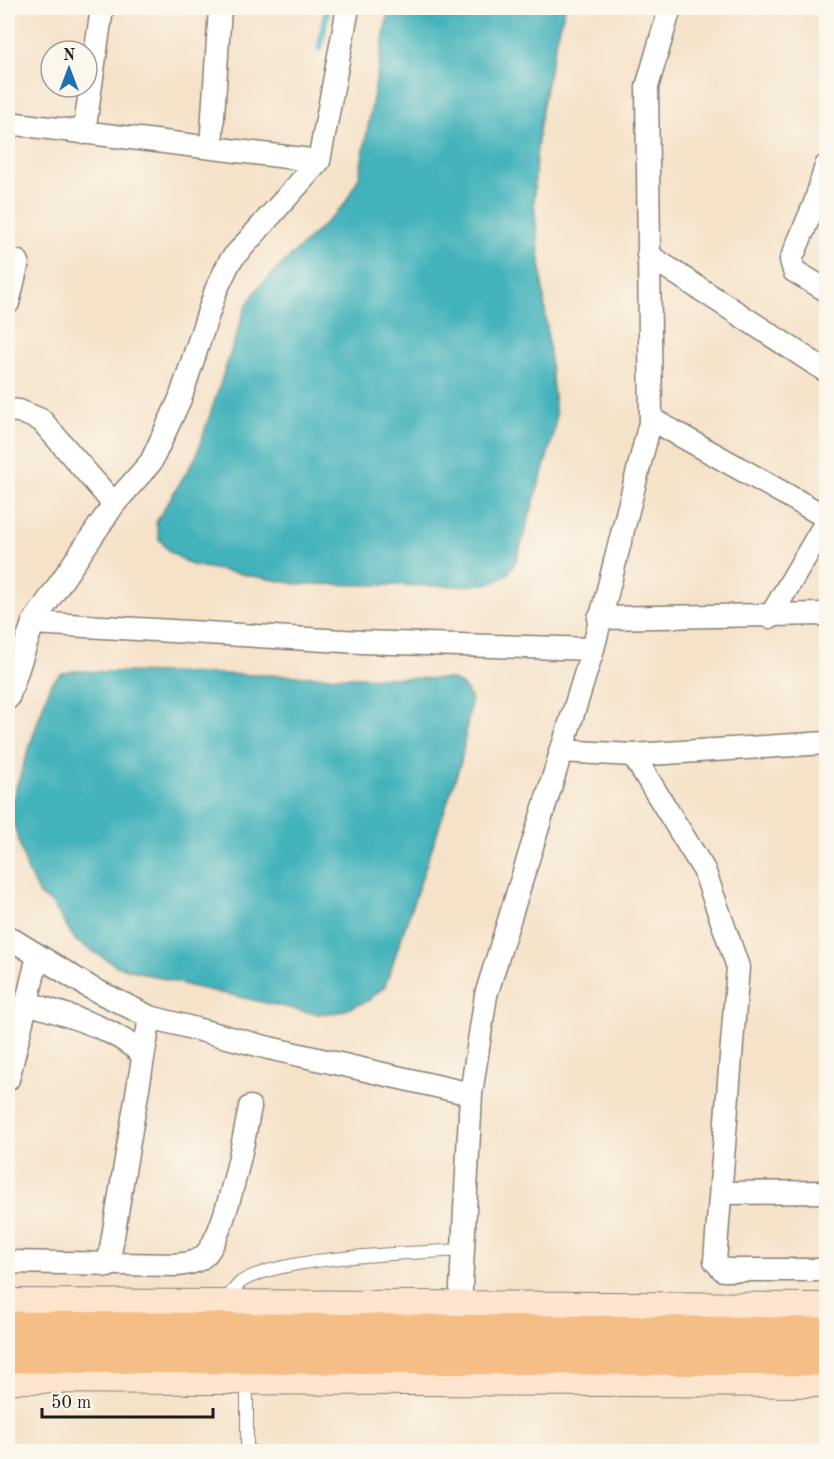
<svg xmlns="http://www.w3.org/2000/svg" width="834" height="1459" font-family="'Old Standard TT',serif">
<rect width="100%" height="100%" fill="#fbf7ec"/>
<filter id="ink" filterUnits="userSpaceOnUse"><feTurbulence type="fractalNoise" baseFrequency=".0167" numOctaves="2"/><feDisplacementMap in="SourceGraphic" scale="12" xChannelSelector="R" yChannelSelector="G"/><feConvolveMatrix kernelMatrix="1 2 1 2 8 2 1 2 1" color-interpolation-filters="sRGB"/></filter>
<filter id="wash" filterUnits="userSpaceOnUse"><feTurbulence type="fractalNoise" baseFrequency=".008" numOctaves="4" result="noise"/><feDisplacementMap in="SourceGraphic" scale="24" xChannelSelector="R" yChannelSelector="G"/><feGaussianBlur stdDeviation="1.35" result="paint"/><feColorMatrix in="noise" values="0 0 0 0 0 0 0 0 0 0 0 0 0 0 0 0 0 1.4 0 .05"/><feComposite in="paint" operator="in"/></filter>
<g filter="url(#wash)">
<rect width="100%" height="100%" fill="#f5e2c9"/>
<path fill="#42b2bb" stroke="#2f676c" stroke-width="1.5" d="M389 8H565C547 72 534 136 534 203L556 417 553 437 516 561 507 575 493 583 463 586 297 584 192 565 170 552 159 539 156 522 196 457 246 306 258 288 344 205 359 177Z
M73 671 449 679C462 683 468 689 471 701L461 762 385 986 369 1000 340 1012 316 1014 190 986 117 966 76 941 52 903 39 895 27 869 9 809 50 685 61 674Z"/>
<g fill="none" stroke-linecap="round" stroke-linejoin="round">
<path stroke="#42b2bb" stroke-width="7" d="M320 48 327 8"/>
</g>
</g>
<g filter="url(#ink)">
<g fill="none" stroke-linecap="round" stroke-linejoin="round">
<defs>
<path id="lane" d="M223 1303C229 1296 235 1287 241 1282 281 1256 412 1253 463 1250
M247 1452V1379"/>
<path id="street" d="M8 123 319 161
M84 133 102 8
M211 147 220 8
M826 166 815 203 791 260 794 271 826 290
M648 255 826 371
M8 303 18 262
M8 410 19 411 41 420 114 504
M651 419 826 517
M770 617 826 522
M599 618 826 614
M33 623 361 642 593 649
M8 698 33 623 114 504 151 462 180 399 216 290 230 261 319 161 348 8
M560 751 633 755 826 743
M633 755 704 870 738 967 715 1261 723 1270H826
M8 937 91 988 150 1017 269 1048 471 1094
M28 1003C68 1016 112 1026 143 1055
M8 1079 38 956
M721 1193 826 1192
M8 1262 175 1265C186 1264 197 1263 205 1255 226 1233 244 1139 250 1107
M108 1266 150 1017
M460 1307 471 1094 486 995 593 649 651 419 647 87 670 8"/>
<path id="secondary" d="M8 1305 826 1309
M8 1377 826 1381"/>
<path id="highway" d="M8 1328 826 1334
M8 1356 826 1359"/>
</defs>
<use href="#lane" stroke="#887f72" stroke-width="14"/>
<use href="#street" stroke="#887f72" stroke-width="25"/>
<use href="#secondary" stroke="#887f72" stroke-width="34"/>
<use href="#highway" stroke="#887f72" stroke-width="35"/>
<use href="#lane" stroke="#fff" stroke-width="12"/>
<use href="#street" stroke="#fff" stroke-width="22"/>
<use href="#secondary" stroke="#fbe5cf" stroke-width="32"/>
<use href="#highway" stroke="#f6be87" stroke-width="33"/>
</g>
</g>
<rect width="834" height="1459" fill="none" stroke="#fbf7ec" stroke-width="30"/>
<g transform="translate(69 69)"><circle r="28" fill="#fbf7ec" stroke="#a29f99" stroke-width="1.5"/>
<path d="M0-4.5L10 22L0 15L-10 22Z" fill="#1f6fb2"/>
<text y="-9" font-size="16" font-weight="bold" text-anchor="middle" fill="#1c1c1c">N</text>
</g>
<path d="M42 1408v9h171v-9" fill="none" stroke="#1c1c1c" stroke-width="3"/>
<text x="51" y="1408" font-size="18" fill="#1c1c1c" stroke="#fbf7ec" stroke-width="4.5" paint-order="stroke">50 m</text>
</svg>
